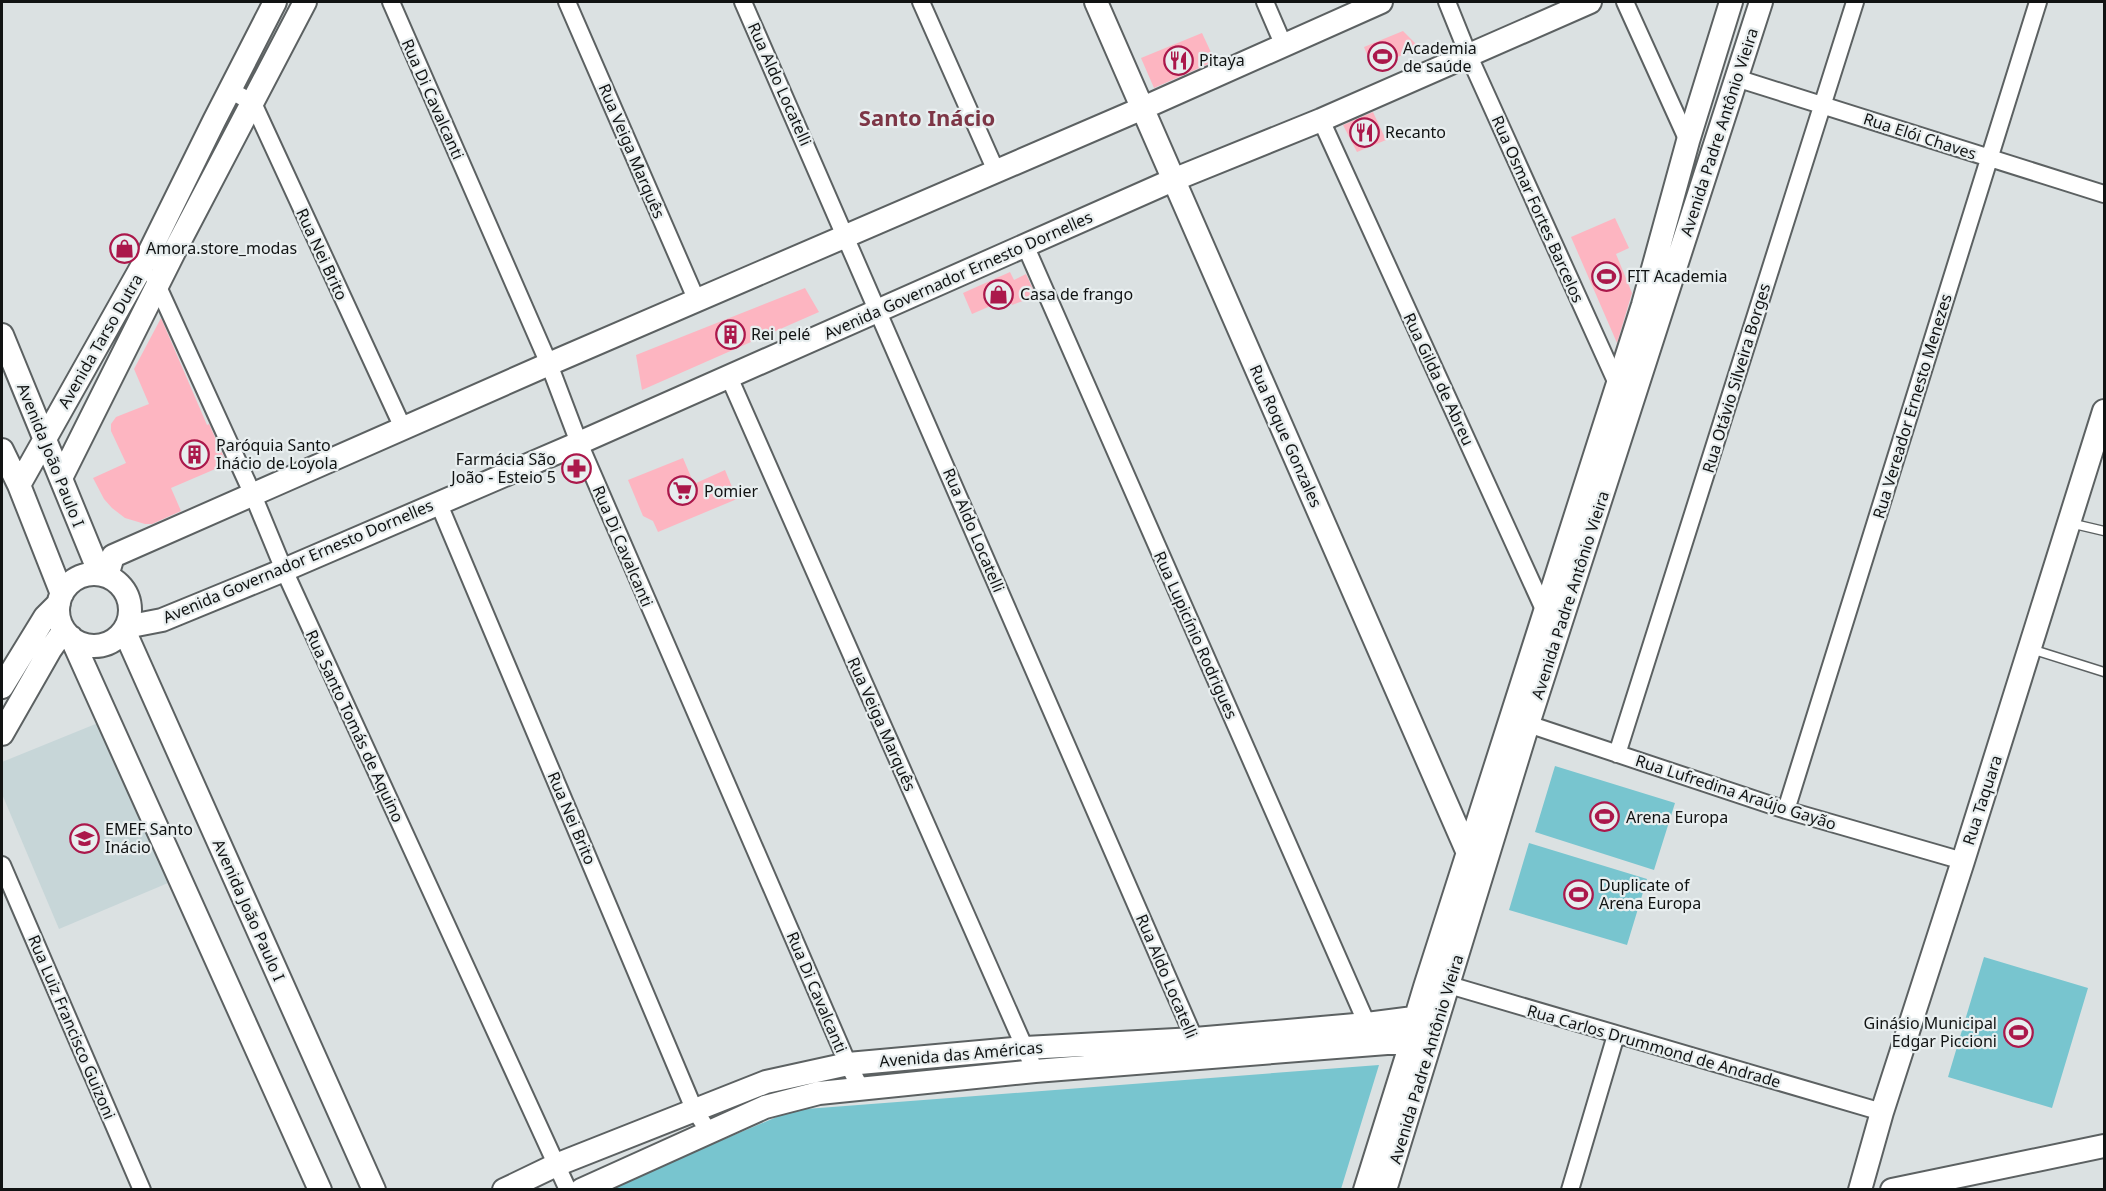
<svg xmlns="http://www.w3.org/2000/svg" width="2106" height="1191" font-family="'Noto Sans',sans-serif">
<rect width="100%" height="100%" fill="#dbe1e2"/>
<path fill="#c7d6d8" d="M98 723 168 883 59 929 2 794V762Z"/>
<path fill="#78c5cf" d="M1555 766 1675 803 1654 870 1535 832Z
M1529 843 1647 879 1627 945 1509 910Z
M1984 957 2088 988 2052 1108 1948 1077Z
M1379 1065 1341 1189H607L793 1110Z"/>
<path fill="#fdb5c1" d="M1403 31 1420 48 1372 67 1364 47Z
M1202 33 1215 61 1154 88 1141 58Z
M1373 112 1386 140 1357 152 1343 125Z
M1615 218 1629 248 1616 254 1632 293 1617 343 1571 237Z
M1010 272 1014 280 1026 274 1036 296 1012 305 1009 298 972 314 963 293Z
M805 288 819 312 642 390 636 355Z
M161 318 207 425 209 424 227 464 171 488 181 511 152 524H145L125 518 112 508 104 499 93 478 126 463 111 431V424L116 417 149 404 134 369Z
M683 458 694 484 725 470 737 499 658 532 653 521 643 516 628 480Z"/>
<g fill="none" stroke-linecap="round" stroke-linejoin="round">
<defs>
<path id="lane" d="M2070 523 2104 531
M2031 649 2104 672"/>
<path id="street" d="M391 2 549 364 579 443 848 1064 861 1089
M567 2 697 301
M743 2 1198 1047
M921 2 996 171
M1265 2 1284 46
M1447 2 1468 54 1619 388
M1625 2 1688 141
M1736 78 2104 194
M230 90 253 103 403 428
M1321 120 1547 616
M1025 245 1367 1024
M154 278 253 495 284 570 568 1190
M729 377 1035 1071
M438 502 694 1109 709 1132
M1517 723 1528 724 1786 810 1963 861
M1617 754 1855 2
M1786 810 2038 2
M2 865 142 1190
M1439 986 1449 985 1882 1112
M1570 1190 1616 1035"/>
<path id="secondary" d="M1096 2 1468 853 1473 855
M2 335 100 574
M2 450 19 485 62 594
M61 478 174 252 305 2
M19 485 145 261 214 121 275 2
M58 610a36 36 0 1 1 72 0a36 36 0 1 1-72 0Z
M107 576 113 556 549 364 1143 108 1381 2
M126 627 162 620 284 570 579 443 1173 180 1321 120 1590 2
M124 630 374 1190
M71 637 320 1190
M2 687 45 617 59 603
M2 734 50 650 64 630
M504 1190 556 1165 766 1082 848 1064 1025 1048 1195 1039 1367 1024 1429 1016
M581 1190 765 1107 819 1093 1035 1071 1425 1040
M1365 1190 1412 1040 1416 1017 1425 987 1643 305 1688 141 1731 2
M1385 1190 1528 724 1761 2
M1860 1190 1882 1112 1963 861 2104 411
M1892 1190 2104 1146"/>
</defs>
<use href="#lane" stroke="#5c6162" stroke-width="11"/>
<use href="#street" stroke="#5c6162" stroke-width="20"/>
<use href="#secondary" stroke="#5c6162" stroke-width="26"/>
<use href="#lane" stroke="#fff" stroke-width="8"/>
<use href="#street" stroke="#fff" stroke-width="16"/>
<use href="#secondary" stroke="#fff" stroke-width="22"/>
</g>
<defs>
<symbol id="stadium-ring" viewBox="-11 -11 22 22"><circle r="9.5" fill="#e8eeef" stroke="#ab184b" stroke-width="1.5"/><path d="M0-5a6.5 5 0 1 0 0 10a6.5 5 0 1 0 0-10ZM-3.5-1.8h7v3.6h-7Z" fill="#ab184b"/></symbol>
<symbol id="restaurant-ring" viewBox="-11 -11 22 22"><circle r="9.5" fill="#e8eeef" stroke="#ab184b" stroke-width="1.5"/><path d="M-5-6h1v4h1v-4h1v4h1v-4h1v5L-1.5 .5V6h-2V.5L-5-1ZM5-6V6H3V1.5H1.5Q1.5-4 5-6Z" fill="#ab184b"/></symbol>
<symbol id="shop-ring" viewBox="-11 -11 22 22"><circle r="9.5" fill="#e8eeef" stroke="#ab184b" stroke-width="1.5"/><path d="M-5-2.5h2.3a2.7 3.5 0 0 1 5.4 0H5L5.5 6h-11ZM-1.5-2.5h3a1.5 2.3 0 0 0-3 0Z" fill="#ab184b"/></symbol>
<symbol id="building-ring" viewBox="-11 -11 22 22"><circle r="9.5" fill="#e8eeef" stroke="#ab184b" stroke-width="1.5"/><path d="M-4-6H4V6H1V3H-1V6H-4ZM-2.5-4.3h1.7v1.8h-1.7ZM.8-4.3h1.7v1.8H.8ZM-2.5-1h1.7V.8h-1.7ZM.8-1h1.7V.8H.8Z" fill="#ab184b"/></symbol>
<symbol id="pharmacy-ring" viewBox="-11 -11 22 22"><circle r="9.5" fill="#e8eeef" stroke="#ab184b" stroke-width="1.5"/><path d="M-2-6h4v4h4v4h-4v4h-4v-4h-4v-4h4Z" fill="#ab184b"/></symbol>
<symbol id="supermarket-ring" viewBox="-11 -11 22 22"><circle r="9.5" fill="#e8eeef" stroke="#ab184b" stroke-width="1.5"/><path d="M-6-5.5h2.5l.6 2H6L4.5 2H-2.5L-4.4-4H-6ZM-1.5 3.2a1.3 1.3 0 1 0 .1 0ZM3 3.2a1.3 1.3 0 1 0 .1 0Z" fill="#ab184b"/></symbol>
<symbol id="school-ring" viewBox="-11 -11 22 22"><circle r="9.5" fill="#e8eeef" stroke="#ab184b" stroke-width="1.5"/><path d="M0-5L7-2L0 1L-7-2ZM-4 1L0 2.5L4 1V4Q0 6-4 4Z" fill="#ab184b"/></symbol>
</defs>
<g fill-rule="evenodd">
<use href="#stadium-ring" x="1366" y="40" width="33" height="33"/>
<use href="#restaurant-ring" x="1162" y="44" width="33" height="33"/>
<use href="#restaurant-ring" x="1348" y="116" width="33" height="33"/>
<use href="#shop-ring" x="108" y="232" width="33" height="33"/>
<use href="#stadium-ring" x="1590" y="260" width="33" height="33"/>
<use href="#shop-ring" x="982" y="278" width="33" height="33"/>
<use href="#building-ring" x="714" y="318" width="33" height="33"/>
<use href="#building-ring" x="178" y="438" width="33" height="33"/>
<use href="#pharmacy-ring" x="560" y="452" width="33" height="33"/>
<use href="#supermarket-ring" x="666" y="474" width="33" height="33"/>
<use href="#stadium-ring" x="1588" y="800" width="33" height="33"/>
<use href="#school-ring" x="68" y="822" width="33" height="33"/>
<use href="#stadium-ring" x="1562" y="878" width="33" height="33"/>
<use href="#stadium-ring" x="2002" y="1016" width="33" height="33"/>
</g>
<g text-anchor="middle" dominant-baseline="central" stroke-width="4.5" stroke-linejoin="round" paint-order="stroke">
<g font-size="16" fill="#111313" stroke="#e8eeef" text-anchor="start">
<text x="1403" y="48">Academia<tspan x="1403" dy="18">de saúde</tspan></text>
<text x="1199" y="60">Pitaya</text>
<text x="1385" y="132">Recanto</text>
<text x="146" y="248">Amora.store_modas</text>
<text x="1627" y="276">FIT Academia</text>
<text x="1020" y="294">Casa de frango</text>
<text x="751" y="334">Rei pelé</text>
<text x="216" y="445">Paróquia Santo<tspan x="216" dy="18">Inácio de Loyola</tspan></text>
<text x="556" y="459" text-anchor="end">Farmácia São<tspan x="556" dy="18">João - Esteio 5</tspan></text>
<text x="704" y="491">Pomier</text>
<text x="1626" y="817">Arena Europa</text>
<text x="105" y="829">EMEF Santo<tspan x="105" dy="18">Inácio</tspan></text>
<text x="1599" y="885">Duplicate of<tspan x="1599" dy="18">Arena Europa</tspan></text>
<text x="1997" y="1023" text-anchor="end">Ginásio Municipal<tspan x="1997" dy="18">Edgar Piccioni</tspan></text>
</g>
<g font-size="16" fill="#111313" stroke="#e8eeef">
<text transform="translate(780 84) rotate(66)">Rua Aldo Locatelli</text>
<text transform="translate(433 99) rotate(66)">Rua Di Cavalcanti</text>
<text transform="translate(1719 132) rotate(-72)">Avenida Padre Antônio Vieira</text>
<text transform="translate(1920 136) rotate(18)">Rua Elói Chaves</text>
<text transform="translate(632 151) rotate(67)">Rua Veiga Marquês</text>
<text transform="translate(1538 209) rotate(66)">Rua Osmar Fortes Barcelos</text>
<text transform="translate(322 254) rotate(65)">Rua Nei Brito</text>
<text transform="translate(958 275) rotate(-24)">Avenida Governador Ernesto Dornelles</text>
<text transform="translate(100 341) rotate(-60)">Avenida Tarso Dutra</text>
<text transform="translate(1736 378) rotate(-73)">Rua Otávio Silveira Borges</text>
<text transform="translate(1439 379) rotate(65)">Rua Gilda de Abreu</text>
<text transform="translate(1912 406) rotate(-73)">Rua Vereador Ernesto Menezes</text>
<text transform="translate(1286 436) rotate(66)">Rua Roque Gonzales</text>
<text transform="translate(51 455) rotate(68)">Avenida João Paulo I</text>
<text transform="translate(974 530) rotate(67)">Rua Aldo Locatelli</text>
<text transform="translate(623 546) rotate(67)">Rua Di Cavalcanti</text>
<text transform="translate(298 561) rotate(-23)">Avenida Governador Ernesto Dornelles</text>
<text transform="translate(1570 595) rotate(-72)">Avenida Padre Antônio Vieira</text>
<text transform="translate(1196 635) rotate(66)">Rua Lupicínio Rodrigues</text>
<text transform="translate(882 724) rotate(66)">Rua Veiga Marquês</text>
<text transform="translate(355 726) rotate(65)">Rua Santo Tomás de Aquino</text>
<text transform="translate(1736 792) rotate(18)">Rua Lufredina Araújo Gayão</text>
<text transform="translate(1982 800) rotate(-72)">Rua Taquara</text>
<text transform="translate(572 818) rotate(67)">Rua Nei Brito</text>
<text transform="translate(249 910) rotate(66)">Avenida João Paulo I</text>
<text transform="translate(1167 976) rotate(67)">Rua Aldo Locatelli</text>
<text transform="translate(817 992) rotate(67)">Rua Di Cavalcanti</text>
<text transform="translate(72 1027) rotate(67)">Rua Luiz Francisco Guizoni</text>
<text transform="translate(1654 1046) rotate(16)">Rua Carlos Drummond de Andrade</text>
<text transform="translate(961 1054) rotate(-5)">Avenida das Américas</text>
<text transform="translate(1426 1059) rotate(-73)">Avenida Padre Antônio Vieira</text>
</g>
<g font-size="22" font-weight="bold" fill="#7d3646" stroke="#e8eeef">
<text x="927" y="117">Santo Inácio</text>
</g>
</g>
<rect width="2106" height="1191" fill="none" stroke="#111313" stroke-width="6"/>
</svg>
